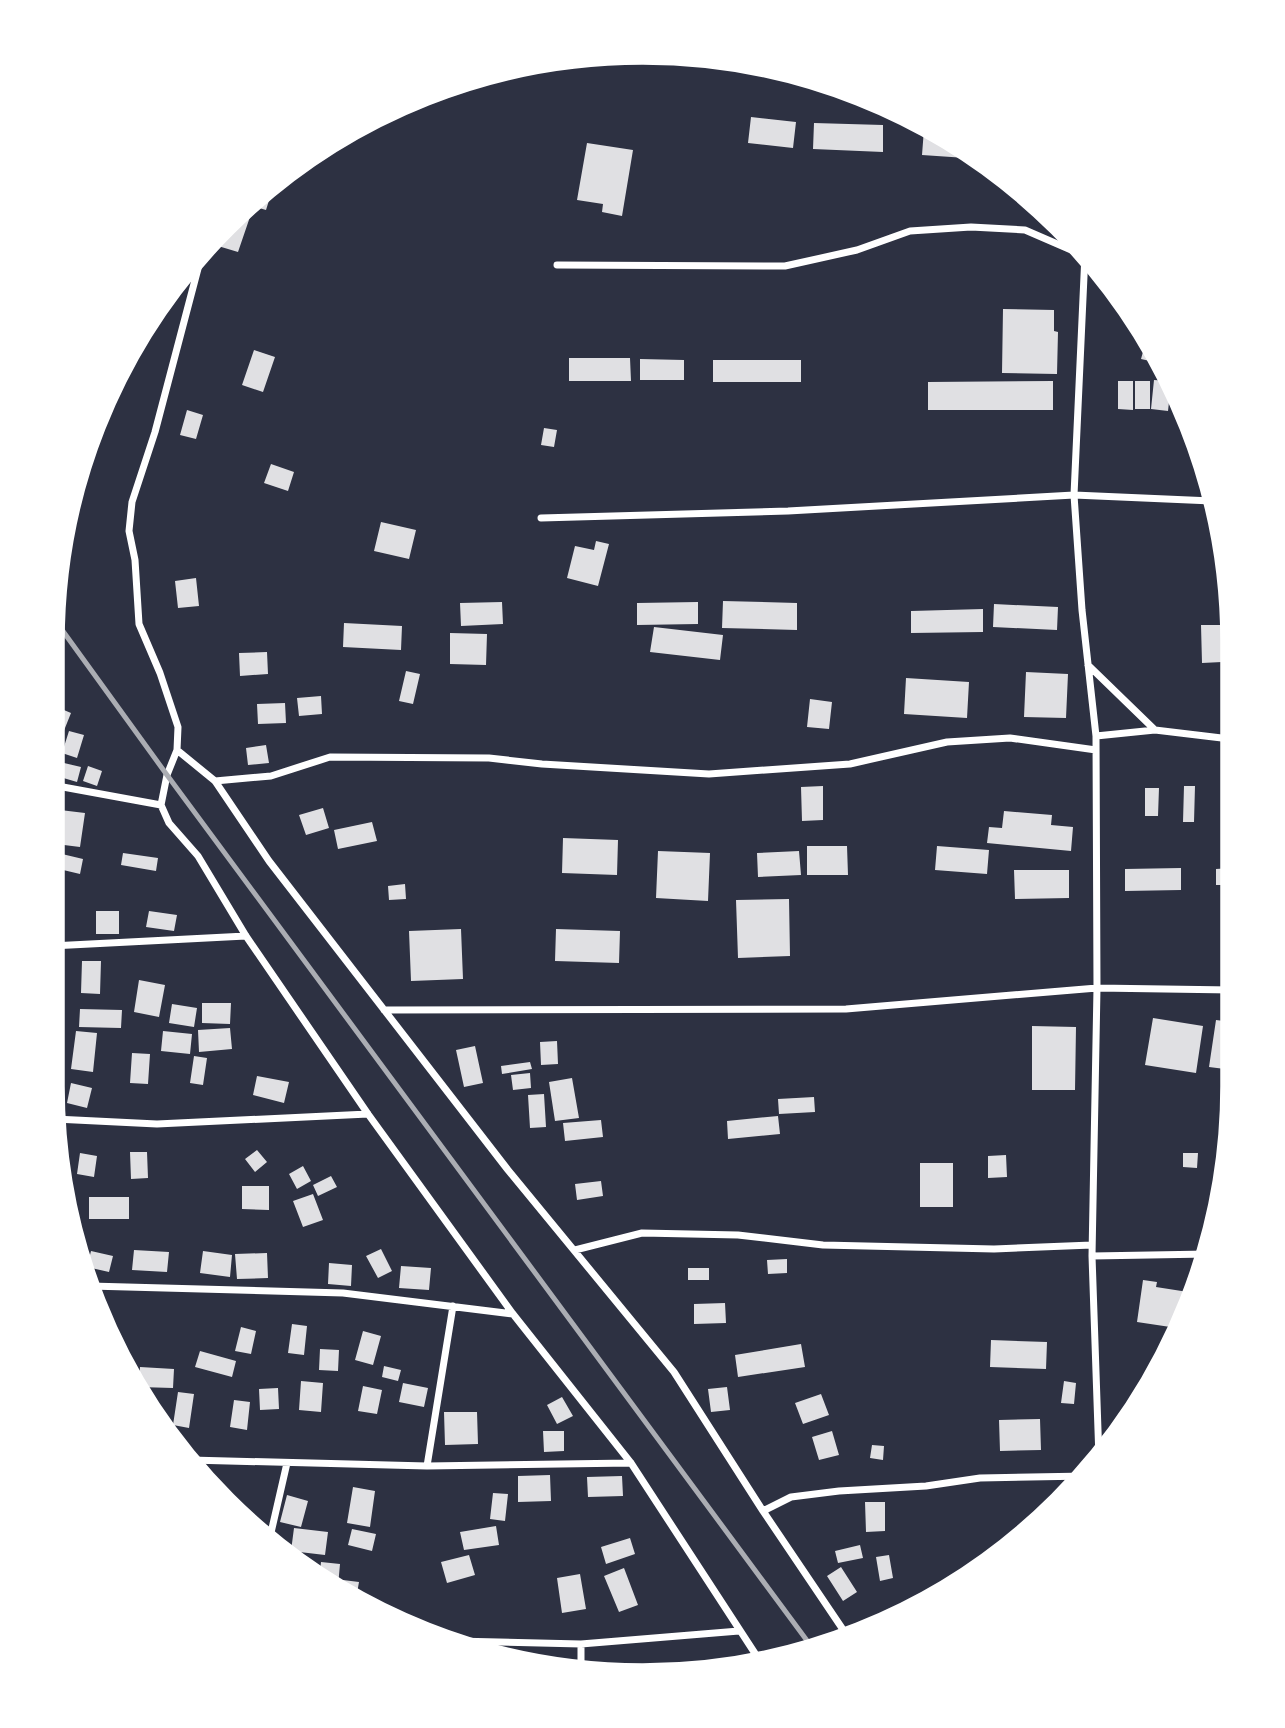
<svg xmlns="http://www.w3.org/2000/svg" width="1285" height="1728" font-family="'Exo 2',sans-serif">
<rect width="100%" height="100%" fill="#2d3142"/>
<path fill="#e0e0e3" d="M751 117 796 122 793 148 748 143Z
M814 123 883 125V152L813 149Z
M924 129 939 131 967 150 966 158 922 155Z
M587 143 633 150 622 216 602 212 603 204 577 200Z
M265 192 271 194 266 210 252 206Z
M248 210 252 211 238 252 218 246 220 239Z
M1003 309 1054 310V331L1058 332 1057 374 1002 373Z
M1146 341 1159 363 1141 359Z
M254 350 275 357 263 392 242 385Z
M569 358H630L631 381H569Z
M640 359 684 360V380H640Z
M713 360H801V382H713Z
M1154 380 1169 381 1171 384 1168 411 1151 409Z
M1053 381V410H928V382Z
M1118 381H1133V410L1118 409Z
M1135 381H1150V409H1135Z
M187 410 203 415 196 439 180 435Z
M544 428 557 430 554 447 541 445Z
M271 464 294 472 288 491 264 483Z
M381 522 416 530 409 559 374 551Z
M596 541 609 544 598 586 567 578 575 546 594 550Z
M196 578 199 606 178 608 175 581Z
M723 601 797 603V630L722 628Z
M502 602 503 624 461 626 460 603Z
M698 602V624L637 625V603Z
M994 604 1058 607 1057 630 993 627Z
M983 609V632L911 633V611Z
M344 623 402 626 401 650 343 647Z
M1201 625H1230V650H1222V662L1202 663Z
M654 627 723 635 720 660 650 652Z
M450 633 487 634 486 665 450 664Z
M267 652 268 674 240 676 239 653Z
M406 671 420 674 413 704 399 701Z
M1026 672 1068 674 1066 718 1024 717Z
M906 678 969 682 967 718 904 714Z
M321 696 322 714 299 716 297 698Z
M810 699 832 702 829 729 807 727Z
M285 703 286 723 258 724 257 704Z
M52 705 71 713 59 743 52 740Z
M69 731 84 735 77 758 62 753Z
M266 745 269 763 248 765 246 748Z
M64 763 81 767 77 782 60 777Z
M88 766 102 771 97 786 83 781Z
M823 786V820L802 821 801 787Z
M1184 786H1195L1194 822H1183Z
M1145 788H1159L1158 816H1145Z
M323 808 329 828 306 835 299 815Z
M60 810 85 813 80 847 56 844Z
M1004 811 1052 815 1051 825 1073 827 1071 851 987 843 989 827 1002 828Z
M372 822 377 841 338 849 334 830Z
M563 838 618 840 617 875 562 873Z
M807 846H847L848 875H807Z
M937 846 989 850 987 874 935 870Z
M658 851 710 853 708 901 656 898Z
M799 851 801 875 758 877 757 853Z
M123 853 158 858 156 871 121 865Z
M62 854 83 859 80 874 59 869Z
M1181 868V890L1125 891V869Z
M1231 868V885H1216V869Z
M1014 870H1069V898L1015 899Z
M51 877 63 882 56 900 51 899Z
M405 884 406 899 389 900 388 886Z
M789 899 790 956 738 958 736 900Z
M96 911H119V934H96Z
M149 911 177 915 174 931 146 927Z
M461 929 463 979 411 981 409 931Z
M556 929 620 931 619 963 555 961Z
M82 961H101L100 994 81 993Z
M139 980 165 985 159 1017 134 1012Z
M202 1003H231L230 1024 202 1023Z
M172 1004 197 1008 194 1027 169 1023Z
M51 1008H63V1025H51Z
M80 1009 122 1010 121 1028 79 1027Z
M1153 1018 1203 1026 1196 1073 1145 1065Z
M1216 1020 1232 1022 1233 1070 1209 1067Z
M1032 1026 1076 1027 1075 1090H1032Z
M230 1028 232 1049 199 1052 198 1030Z
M76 1031 97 1033 93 1072 71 1069Z
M163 1031 192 1034 190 1054 161 1051Z
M557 1041 558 1064 541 1065 540 1042Z
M475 1046 483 1083 464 1087 456 1050Z
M132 1053 150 1054 148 1084 130 1083Z
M194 1056 207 1058 203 1085 190 1083Z
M530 1062 532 1069 502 1074 501 1066Z
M530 1073 531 1088 513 1090 511 1075Z
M257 1076 289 1082 284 1103 253 1095Z
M572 1078 579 1118 555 1121 549 1082Z
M71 1083 92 1088 87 1108 67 1103Z
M544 1094 546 1127 530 1128 528 1095Z
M814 1097 815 1112 779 1114 778 1099Z
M778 1116 780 1134 728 1139 727 1121Z
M601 1120 603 1137 565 1141 563 1123Z
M257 1150 267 1162 255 1172 245 1159Z
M130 1152H147L148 1178 131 1179Z
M80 1153 97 1156 94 1177 77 1174Z
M1183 1153H1198L1197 1168 1183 1167Z
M1006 1155 1007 1177 988 1178V1156Z
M920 1163H953V1207H920Z
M303 1166 311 1181 297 1189 289 1174Z
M331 1176 337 1187 318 1196 313 1185Z
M601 1181 603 1196 577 1200 575 1184Z
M242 1186H269V1210L242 1209Z
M313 1194 323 1220 303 1227 293 1201Z
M89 1197H129V1219H89Z
M381 1249 392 1271 378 1278 366 1256Z
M134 1250 169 1252 167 1272 132 1270Z
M91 1251 113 1256 109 1272 87 1267Z
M203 1251 232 1255 230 1277 200 1273Z
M267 1253 268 1278 237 1279 235 1254Z
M787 1259V1273L768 1274 767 1260Z
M329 1263 352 1265 351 1286 328 1284Z
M401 1266 431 1268 429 1290 399 1288Z
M688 1268H709V1280H688Z
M1143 1280 1157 1282 1156 1287 1188 1292 1187 1305 1177 1328 1137 1322Z
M725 1303 726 1323 694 1324V1304Z
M292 1324 307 1326 304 1355 288 1353Z
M241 1327 256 1331 251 1354 235 1351Z
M363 1331 381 1336 373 1365 355 1360Z
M991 1340 1047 1342 1046 1369 990 1367Z
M801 1344 805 1367 738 1377 735 1355Z
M320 1349 339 1350 338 1371 319 1370Z
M200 1351 236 1361 232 1377 195 1367Z
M384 1366 401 1370 398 1381 382 1377Z
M140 1367 174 1369 173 1388 139 1387Z
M301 1381 323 1383 321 1412 299 1410Z
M1064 1381 1076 1383 1074 1404 1061 1403Z
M403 1383 428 1388 424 1407 399 1402Z
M363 1386 382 1390 377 1414 358 1411Z
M727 1387 730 1410 711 1412 708 1389Z
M278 1388 279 1409 260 1410 259 1389Z
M178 1392 194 1394 189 1428 173 1425Z
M821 1394 829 1415 803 1424 795 1403Z
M562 1397 573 1416 557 1424 547 1405Z
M234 1400 250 1402 247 1430 230 1427Z
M444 1412H477L478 1444 445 1445Z
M1040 1419 1041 1450 1000 1451 999 1420Z
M543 1431H564V1451L544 1452Z
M832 1431 839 1455 819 1460 812 1437Z
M872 1445 884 1446 883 1460 870 1458Z
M550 1475 551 1501 518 1502V1476Z
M622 1476 623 1496 588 1497 587 1477Z
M353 1487 375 1491 370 1527 347 1523Z
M493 1493 508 1494 505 1521 490 1519Z
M287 1495 308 1501 301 1527 280 1522Z
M865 1502H885V1531L866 1532Z
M496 1526 499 1545 464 1550 460 1532Z
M294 1528 328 1532 325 1555 291 1551Z
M352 1529 376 1534 372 1551 348 1545Z
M630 1538 635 1554 606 1564 601 1547Z
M860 1545 863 1558 838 1563 835 1551Z
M469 1555 475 1575 447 1583 441 1562Z
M889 1555 893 1578 880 1581 876 1557Z
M321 1562 340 1564 338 1586 320 1572Z
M841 1567 857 1592 843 1601 827 1576Z
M624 1568 638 1605 619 1612 604 1576Z
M580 1574 586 1609 562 1613 557 1578Z
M343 1580 359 1582 356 1599 342 1589Z"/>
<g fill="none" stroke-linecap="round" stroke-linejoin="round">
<path stroke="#fff" stroke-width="7" d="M1085 254 1074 495 1082 610 1096 736 1097 988 1092 1256 1099 1459
M200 261 155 432 132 502 129 531 135 560 139 624 160 673 178 727 177 750 167 775 161 805 169 823 198 856 246 936 368 1114 513 1314 631 1463 758 1658
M557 265 785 266 857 250 910 231 971 227 1025 230 1085 256
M541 518 788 511 1074 495 1212 501
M1088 665 1155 730
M1096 736 1155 730 1230 739
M177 750 215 781 269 861 508 1170 674 1372 763 1511 848 1637
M215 781 271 776 330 757 489 758 542 764 709 774 850 764 947 742 1010 738 1096 750
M52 785 161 805
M51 946 246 936
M384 1010 846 1009 1097 988 1232 990
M55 1119 157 1124 368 1114
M575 1250 642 1233 738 1235 823 1245 994 1249 1092 1245
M1092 1256 1208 1254
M90 1286 343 1293 513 1314
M190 1460 427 1466 631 1463
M427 1466 453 1306
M763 1511 791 1497 839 1491 926 1486 980 1478 1087 1476
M270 1537 287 1463
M455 1641 581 1644 739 1631
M581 1644V1669"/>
<path stroke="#abadb3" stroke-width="5" d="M52 616 167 775 811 1646"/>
</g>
<path d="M0 0H1285V1728H0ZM642 63H643A579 579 0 0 1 1222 642V1086A579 579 0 0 1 643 1665H642A579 579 0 0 1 63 1086V642A579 579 0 0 1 642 63Z" fill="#fff" fill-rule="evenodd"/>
<path fill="none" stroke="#fff" stroke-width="3.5" d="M642 63H643A579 579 0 0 1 1222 642V1086A579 579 0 0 1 643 1665H642A579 579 0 0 1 63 1086V642A579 579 0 0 1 642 63Z"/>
</svg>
